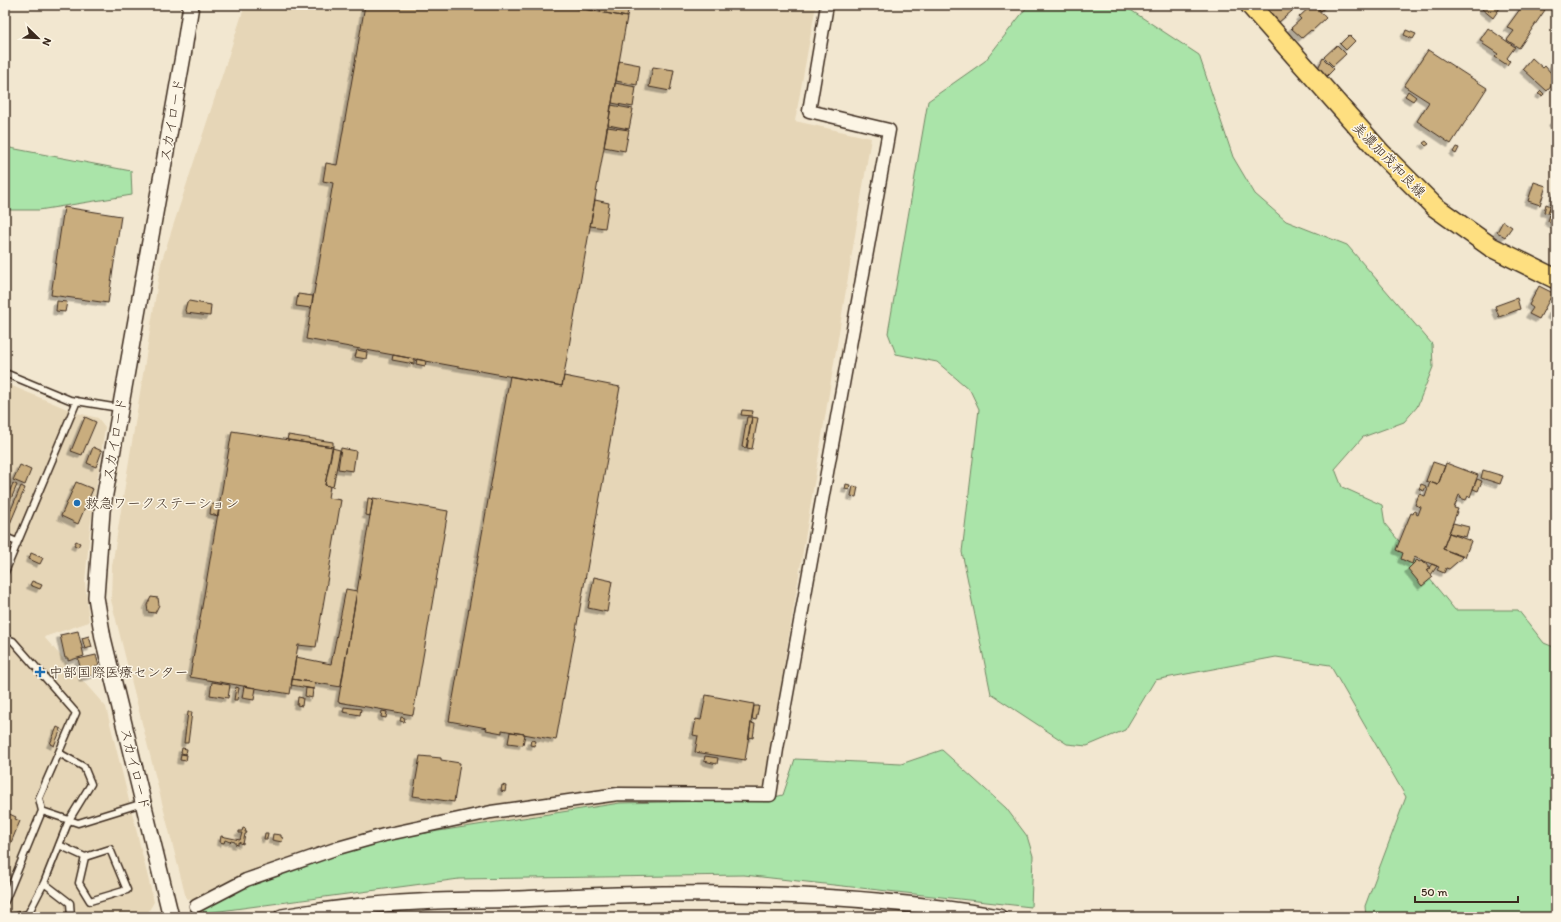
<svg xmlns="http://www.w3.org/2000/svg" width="1561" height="922" font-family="Itim,'Klee One',sans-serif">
<defs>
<filter id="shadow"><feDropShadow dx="-3.5" dy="3.5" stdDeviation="0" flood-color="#0004"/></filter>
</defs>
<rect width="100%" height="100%" fill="#f2e7d0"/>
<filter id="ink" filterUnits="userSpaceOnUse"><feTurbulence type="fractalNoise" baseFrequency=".025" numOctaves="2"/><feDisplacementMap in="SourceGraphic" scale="8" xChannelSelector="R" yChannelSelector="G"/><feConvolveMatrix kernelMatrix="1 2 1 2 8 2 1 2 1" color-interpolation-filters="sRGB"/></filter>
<g filter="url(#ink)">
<path fill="#e6d6b7" d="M245 5H816L795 121 871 138 762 800 620 803 400 837 193 901 186 898 111 600 112 566 161 263Z
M5 383 77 413 98 418 105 427 90 529 85 582 89 622 44 637 106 707 154 902 145 917H5Z"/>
<path fill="#aae4a9" stroke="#728764" d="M1034 5H1123L1199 55 1233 157 1255 194 1286 221 1347 245 1432 344 1433 367 1417 407 1404 422 1363 437 1335 469 1342 487 1382 505 1385 524 1455 610H1518L1544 643 1556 648V917H1366L1365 906 1406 797 1330 665 1276 657 1155 680 1125 730 1087 746 1067 744 991 694 962 552 979 409 970 390 937 362 896 354 888 333 928 101 985 61 1027 7Z
M5 147 131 171 132 195 39 210H5Z
M942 750 1006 808 1027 836 1033 856 1031 907 744 875 459 879 205 913 193 901 288 867 400 837 620 803 762 800 783 795 795 759 901 764Z"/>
<path fill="#c9ad7e" stroke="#3b2a1e" filter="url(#shadow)" d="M365 5H561L627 17 562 386 306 339 333 183 323 181 326 163 337 165Z
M574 5H597L596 11 574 7Z
M601 5H629L627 17 600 12Z
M1270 5H1286L1292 11 1278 23 1268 11 1270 9 1268 7Z
M1312 5H1314L1326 18 1312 31 1311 30 1302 38 1291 28 1301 19 1299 17Z
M1315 5H1328L1321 11Z
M1485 5H1502L1493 18 1482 9Z
M1523 5H1538L1545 10 1519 48 1507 40 1514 31 1507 27Z
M1488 28 1515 47 1507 58 1510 61 1507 65 1495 57 1498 54 1483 44 1484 42 1480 40Z
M1406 30 1416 34 1413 39 1404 35Z
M1349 35 1355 41 1346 50 1340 44Z
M1337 45 1346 54 1333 66 1324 57Z
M1428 50 1487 88 1451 144 1417 121 1429 102 1404 86Z
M1323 58 1334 69 1327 76 1318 68Z
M1532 58 1543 68 1545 66 1556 79V81L1547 91 1523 69Z
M1556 60V73L1551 69 1553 66 1552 65Z
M619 61 640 65 637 85 616 81Z
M653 67 674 70 670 91 649 87Z
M615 83 636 87 633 107 612 103Z
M1408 91 1416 97 1413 101 1405 96Z
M1541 91 1544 94 1542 96 1538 94Z
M611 105 633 109 629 129 608 125Z
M1556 118V124L1555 126 1552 122Z
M607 127 629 130 625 151 604 147Z
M1426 141 1429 144 1426 146 1423 143Z
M1456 147 1459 148 1456 154 1453 152Z
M1534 182 1546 186 1540 205 1528 201Z
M1556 189V216L1548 213Z
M595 200 609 203 605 228 590 226Z
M1546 204 1551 206 1548 213 1544 212Z
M64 207 121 216 108 303 51 295Z
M1550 214 1556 216V226L1548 221Z
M1503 221 1512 227 1505 237 1497 232Z
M1539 286 1553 293 1539 319 1529 314 1533 308 1529 305Z
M298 294 313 296 311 308 296 306Z
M1517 298 1520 309 1499 317 1495 306Z
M57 301 67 302 65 312 56 311Z
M189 301 211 305 210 316 186 313 185 310 187 302Z
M1553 309 1556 311 1553 317 1550 315Z
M357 350 367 352 366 359 355 357Z
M393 355 414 359V364L392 360Z
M417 359 426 361 425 366 416 364Z
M510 376 562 386 564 376 620 387 556 740 502 730V733L486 730 487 728 449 721Z
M742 410 753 411 752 416 741 415Z
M85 417 96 422 82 455 71 451Z
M747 417H752L746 448 742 447Z
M752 417 758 418 752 449 747 448Z
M232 431 333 447 325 485 330 486 328 498 341 500 316 647 298 645 290 694 190 677Z
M288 435 333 442V447L287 440Z
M93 447 102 451 96 467 87 463Z
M332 448 340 450 333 487 325 485Z
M341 448 356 451 353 471 338 469Z
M1433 462 1445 466 1438 485 1426 481Z
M1446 463 1478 475 1470 497 1468 496 1466 500 1460 498 1461 496 1459 495 1454 508 1458 509 1443 549 1463 557 1449 569 1446 568 1444 573 1437 570 1439 567 1414 557 1412 564 1401 559 1403 553 1396 550 1411 513 1413 514 1414 511 1417 512 1416 514 1418 515 1421 507 1415 505 1419 494 1425 496 1430 482 1438 485Z
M20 465 31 470 25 485 13 480Z
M1483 470 1503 476 1500 484 1481 478Z
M1477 479 1482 481 1478 491 1473 489Z
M76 482 93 489 78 524 61 516Z
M13 483 17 485 5 513V503Z
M846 484 850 485 849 490 845 489Z
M1421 484 1426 486 1424 491 1419 489Z
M21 486 25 488 9 526 5 524Z
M853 486 858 487 856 497 851 496Z
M368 498 373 499 370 516 366 515Z
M373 498 448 511 413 715 338 702Z
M213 504 220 505 218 516 210 514 211 506Z
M1453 523 1469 527 1466 537 1449 533Z
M1449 533 1471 541 1465 557 1443 549Z
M76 541 80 543 78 547 74 545Z
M31 553 43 558 40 564 29 559Z
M1417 560 1419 562 1421 561 1423 563 1425 562 1430 568 1427 570 1433 577 1422 586 1408 569Z
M1432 564 1437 566 1431 575 1427 570Z
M594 577 612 581 607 612 588 608Z
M32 581 42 585 40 589 30 585Z
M346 589 357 591 341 687 292 679 296 657 331 664Z
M151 597 158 598 159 605 155 613 148 612 147 605Z
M78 631 84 656 68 661V658H65L60 635Z
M89 636 92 647 85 649 82 638Z
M96 655 99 666 95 667 97 674 83 678 78 659Z
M292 679 315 683 314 689 291 685Z
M212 682 230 685 228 698 210 695Z
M244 686 256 688 254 700 242 698Z
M236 687 239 688 237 700H234Z
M306 688 313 689 312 698 305 696Z
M706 695 754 704 745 760 695 752 698 736 693 735 696 719 701 720Z
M298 697 303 698 302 706 297 705Z
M754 706H759L756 720 752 719Z
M344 707 361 709 360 715 343 712Z
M382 711 387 712 386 718 381 717Z
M188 712H192L188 743H184Z
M401 717 405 718 404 722 400 721Z
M751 723 755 724 753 738 749 737Z
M57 727 61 729 54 746 50 744Z
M510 732 525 734 523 745 508 743Z
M531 740 536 741 535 746 530 745Z
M182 748 187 749 186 754 181 753Z
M181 754 187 755 186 761 180 760Z
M420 756 441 758V760L460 763 454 802 413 796Z
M705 756 718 758 717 764 704 761Z
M502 785 506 786 505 792 501 791Z
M5 812 16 817 15 819 20 821 5 857Z
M243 828 246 829 245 832H247L246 834H245L243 844 238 842V845L235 844V842L231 841 230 842 225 840 224 843 220 842 221 836 240 840 242 833H239V831H242Z
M265 833H268L267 839H264Z
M273 834 281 835V837L283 838 282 842 272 840Z"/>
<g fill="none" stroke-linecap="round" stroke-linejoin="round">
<defs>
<path id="service" d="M5 373 70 400 119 408
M5 537 17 542
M5 572 77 401
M5 638 13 641 76 713 39 798 42 811 5 901
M42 811 69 820 91 784 84 767 59 753
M59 845 85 857 110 849 127 890 90 901 79 883 85 857
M44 883 69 820 78 823 143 803
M5 916 6 917
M14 917 28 914 44 883 70 903 71 917"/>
<path id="minor" d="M196 906 246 880 338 848 384 835 491 812 618 794 770 795 777 749 889 130 809 111 827 5"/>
<path id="tertiary" d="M171 917 103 638 96 597 102 511 183 56 191 5
M282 917C333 908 385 903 437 901 465 900 492 900 520 899 680 891 841 889 999 917"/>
<path id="primary" d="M1250 5 1381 153 1435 207 1491 247 1556 279"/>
</defs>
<use href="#service" stroke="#3b2a1e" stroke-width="9"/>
<use href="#minor" stroke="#3b2a1e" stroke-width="15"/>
<use href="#tertiary" stroke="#3b2a1e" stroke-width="18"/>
<use href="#primary" stroke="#3b2a1e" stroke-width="22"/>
<use href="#service" stroke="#fcf5e5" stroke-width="6"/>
<use href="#minor" stroke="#fcf5e5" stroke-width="12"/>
<use href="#tertiary" stroke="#fcf5e5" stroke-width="15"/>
<use href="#primary" stroke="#fedf80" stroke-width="19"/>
</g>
</g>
<g fill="#1f6fb2" stroke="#fcf5e5" stroke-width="1.5">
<circle cx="77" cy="503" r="4"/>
<path d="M38 666h4v4h4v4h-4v4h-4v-4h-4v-4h4z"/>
</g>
<g text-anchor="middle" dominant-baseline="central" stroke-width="3" stroke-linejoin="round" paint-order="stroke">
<g font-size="14" fill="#3b2a1e" stroke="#fcf5e5">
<text transform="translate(172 120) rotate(-80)">スカイロード</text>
<text transform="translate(1389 160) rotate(46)">美濃加茂和良線</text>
<text transform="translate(115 439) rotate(-80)">スカイロード</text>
<text transform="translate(135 769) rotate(76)">スカイロード</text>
</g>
<g font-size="14" fill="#3b2a1e" stroke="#fcf5e5" text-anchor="start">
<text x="85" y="503">救急ワークステーション</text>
<text x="49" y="672">中部国際医療センター</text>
</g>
</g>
<rect width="1561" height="922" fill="none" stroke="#fcf5e5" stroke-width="20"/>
<rect x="10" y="10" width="1541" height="902" fill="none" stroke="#3b2a1e" stroke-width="1.5" filter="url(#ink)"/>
<g transform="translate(38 38) rotate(113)" stroke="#fcf5e5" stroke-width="3" paint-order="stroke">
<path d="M0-3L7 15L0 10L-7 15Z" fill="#3b2a1e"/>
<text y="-6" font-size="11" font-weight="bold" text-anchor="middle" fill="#3b2a1e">N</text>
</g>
<path d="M1415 896v6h103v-6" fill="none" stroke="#3b2a1e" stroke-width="2"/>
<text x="1421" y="896" font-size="12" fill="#3b2a1e" stroke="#fcf5e5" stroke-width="3" paint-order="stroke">50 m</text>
</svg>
